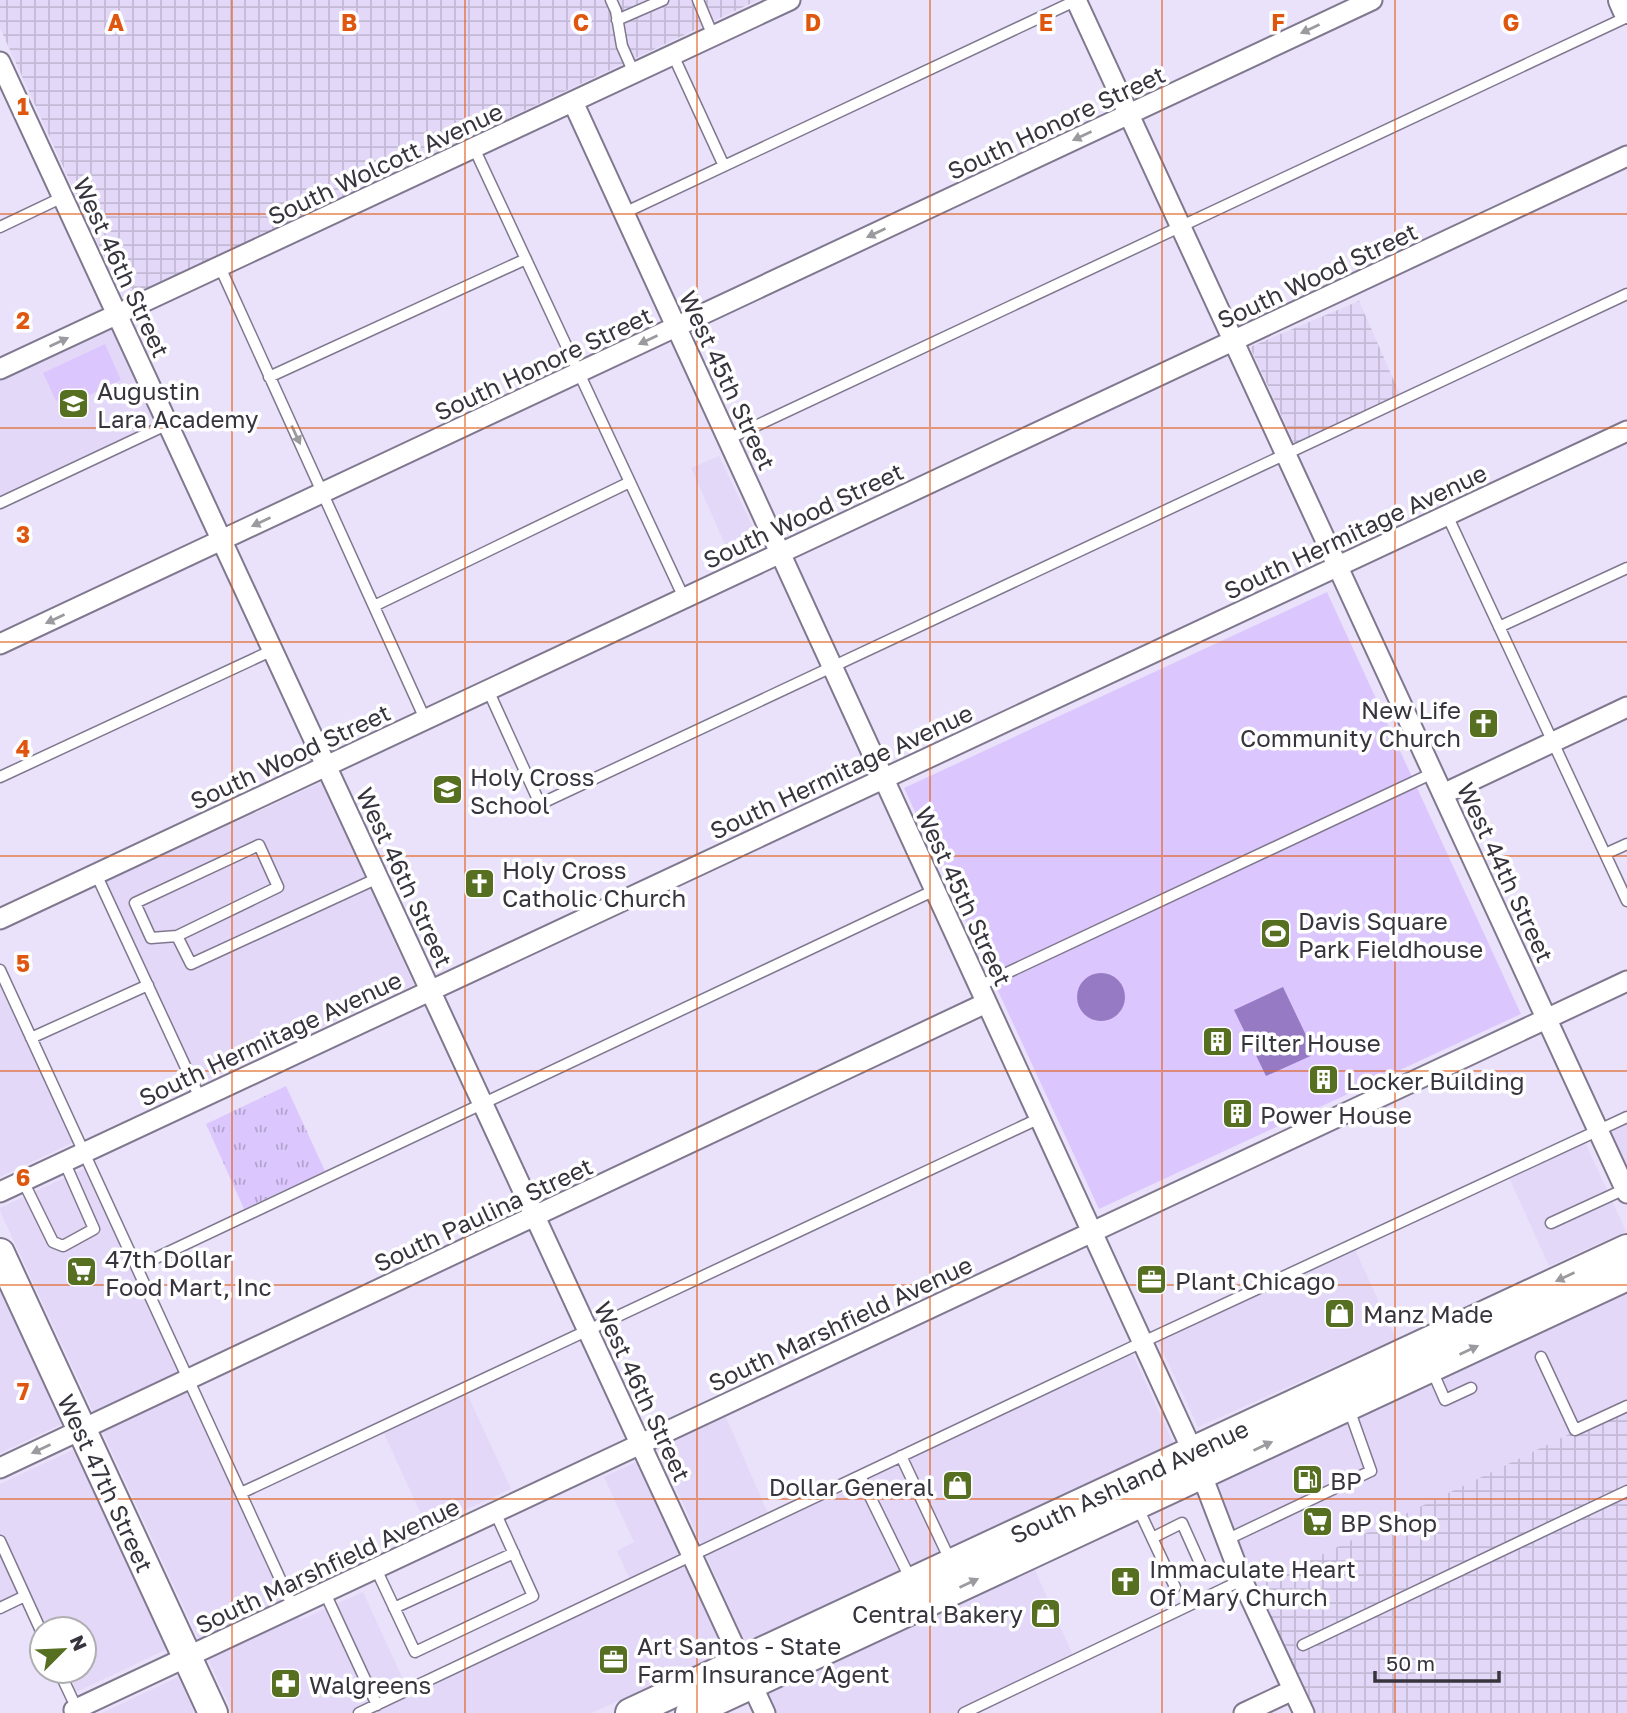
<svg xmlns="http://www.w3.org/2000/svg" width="1627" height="1713" font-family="'Golos Text',sans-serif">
<defs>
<pattern id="industrial-grid" width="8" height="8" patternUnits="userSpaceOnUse" patternTransform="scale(1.75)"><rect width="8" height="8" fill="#e3d8f8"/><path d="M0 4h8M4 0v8" fill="none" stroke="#c3bad6"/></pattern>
<pattern id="grass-tufts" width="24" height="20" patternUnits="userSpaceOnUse" patternTransform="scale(1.75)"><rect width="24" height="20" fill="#dbc7fd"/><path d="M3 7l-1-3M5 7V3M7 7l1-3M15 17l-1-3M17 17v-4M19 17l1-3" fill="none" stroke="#b2a2ce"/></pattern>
</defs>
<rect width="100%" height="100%" fill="#eae2fa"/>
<path fill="#e3d8f8" d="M114 327 160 428 0 503V379Z
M719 456 762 546 732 560 691 468Z
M322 782 414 985 195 1085 101 884Z
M0 970 78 1140 0 1177Z
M1627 1117V1169L1607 1127Z
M1583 1138 1626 1231 1549 1266 1507 1173Z
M90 1166 300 1620 363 1592 408 1690 632 1584 617 1551 634 1542 604 1477 638 1461 725 1652 592 1713H233L0 1211V1208Z
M1353 1245 1396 1339 1198 1427 1156 1337Z
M0 1285 64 1423 0 1453Z
M1627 1290V1406L1255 1587 1215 1482Z
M1130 1348 1173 1443 745 1643 658 1447 726 1417 770 1518Z
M464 1387 511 1489 427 1527 381 1427Z
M75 1449 167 1649 70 1695 59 1671H84V1629H42L25 1596 0 1607V1484Z
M1034 1568 1075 1660 964 1713H777L766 1690Z
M178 1677 195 1713H102Z"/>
<path fill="url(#industrial-grid)" d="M0 0H758L124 300 0 28Z
M1359 301 1402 399 1297 449 1250 347Z
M1627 1406V1713H1313L1255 1587Z"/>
<path fill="url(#grass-tufts)" d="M286 1086 325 1171 244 1209 206 1124Z"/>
<path fill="#dbc7fd" d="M105 344 121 380 89 395 85 387 56 401 43 373Z
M1327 592 1521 1014 1099 1209 904 788Z"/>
<path fill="#977ac4" d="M1077 997a24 24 0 1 1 48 0a24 24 0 1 1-48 0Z
M1283 987 1315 1054 1266 1076 1234 1010Z"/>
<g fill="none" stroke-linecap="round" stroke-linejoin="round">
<defs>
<path id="lane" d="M611 0 616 11 622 46 634 73
M698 0 713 36
M617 20 663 0
M673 55 724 166
M474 148 684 598
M624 213 1077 0
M0 227 63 197
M220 267 425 719
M269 377 526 259
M728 439 1627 17
M0 503 168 424
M1447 515 1627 901
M374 606 630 482
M1499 627 1627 568
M488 690 540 804 1627 294
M0 777 273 650
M259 845 278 887 177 936 151 938 135 903Z
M1605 854 1627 844
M96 874 200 1098
M177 936 191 964 378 878
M0 970 293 1607
M979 986 1433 773
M31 1038 148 985
M23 1181 53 1242 63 1246 94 1229 64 1161
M1551 1223 1625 1189
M137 1267 935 890
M1541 1357 1575 1430 1627 1406
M1431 1368 1445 1400 1471 1388
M901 1456 950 1560
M860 1476 910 1578
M241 1493 1040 1118
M1138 1508 1175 1587
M1152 1538 1182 1523 1204 1572
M1226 1540 1371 1471 1349 1409
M0 1541 42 1633
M376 1569 415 1652 533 1596 495 1512
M325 1593 377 1705
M0 1608 25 1596
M394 1608 514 1553
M1303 1645 1627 1491
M59 1671 77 1709
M359 1713 1130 1348 1627 1117
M964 1713 1242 1580"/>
<path id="street" d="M1076 0 1627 1193
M0 62 765 1713
M573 102 1193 1452 1242 1580 1304 1713
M0 369 790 0
M0 644 1372 0
M1443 794 1627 707
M0 919 1627 156
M0 1192 1627 431
M0 1468 986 1003
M74 1710 1627 981
M1244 1713 1293 1690"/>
<path id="secondary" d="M1623 0 1627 9
M0 1253 213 1713
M630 1713 1627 1249
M690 1713 1627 1276"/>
</defs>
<use href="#lane" stroke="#80788e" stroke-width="13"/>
<use href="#street" stroke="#80788e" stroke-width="23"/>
<use href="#secondary" stroke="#80788e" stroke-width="32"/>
<use href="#lane" stroke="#fff" stroke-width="10"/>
<use href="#street" stroke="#fff" stroke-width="19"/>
<use href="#secondary" stroke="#fff" stroke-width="28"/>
</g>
<defs><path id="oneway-solid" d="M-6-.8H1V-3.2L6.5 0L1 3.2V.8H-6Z" transform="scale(1.75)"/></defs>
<g fill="#9b9a9e">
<use href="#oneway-solid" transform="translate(1310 29) rotate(155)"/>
<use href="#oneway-solid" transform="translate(1082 136) rotate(155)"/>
<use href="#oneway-solid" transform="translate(876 233) rotate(155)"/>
<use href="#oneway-solid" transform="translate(648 340) rotate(155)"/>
<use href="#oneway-solid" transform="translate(59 342) rotate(-25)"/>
<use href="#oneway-solid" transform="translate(296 435) rotate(65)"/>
<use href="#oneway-solid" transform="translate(261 522) rotate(155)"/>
<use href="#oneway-solid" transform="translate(55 619) rotate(155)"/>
<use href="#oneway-solid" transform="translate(1565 1277) rotate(155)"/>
<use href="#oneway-solid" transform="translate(1469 1350) rotate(-25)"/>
<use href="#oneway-solid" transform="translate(1263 1446) rotate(-25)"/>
<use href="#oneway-solid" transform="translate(41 1449) rotate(155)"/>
<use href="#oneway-solid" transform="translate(969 1583) rotate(-25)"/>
</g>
<path fill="none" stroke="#df570e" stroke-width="2" stroke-opacity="0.55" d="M232 0V1713M465 0V1713M697 0V1713M930 0V1713M1162 0V1713M1395 0V1713M0 214H1627M0 428H1627M0 642H1627M0 856H1627M0 1071H1627M0 1285H1627M0 1499H1627"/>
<defs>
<symbol id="school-square" viewBox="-11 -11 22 22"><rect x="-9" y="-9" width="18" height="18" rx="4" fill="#566f21" stroke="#fff"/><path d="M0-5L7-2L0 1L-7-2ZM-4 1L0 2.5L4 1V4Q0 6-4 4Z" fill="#fff"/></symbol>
<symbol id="church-square" viewBox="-11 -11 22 22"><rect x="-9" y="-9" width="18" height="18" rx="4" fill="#566f21" stroke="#fff"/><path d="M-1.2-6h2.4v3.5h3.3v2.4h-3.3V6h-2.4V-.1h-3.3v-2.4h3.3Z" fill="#fff"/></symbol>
<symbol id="stadium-square" viewBox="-11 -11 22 22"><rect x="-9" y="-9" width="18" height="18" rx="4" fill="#566f21" stroke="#fff"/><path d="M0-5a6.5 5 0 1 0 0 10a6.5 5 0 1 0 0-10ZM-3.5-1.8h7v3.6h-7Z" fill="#fff"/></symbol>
<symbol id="building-square" viewBox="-11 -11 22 22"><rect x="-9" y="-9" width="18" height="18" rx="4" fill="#566f21" stroke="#fff"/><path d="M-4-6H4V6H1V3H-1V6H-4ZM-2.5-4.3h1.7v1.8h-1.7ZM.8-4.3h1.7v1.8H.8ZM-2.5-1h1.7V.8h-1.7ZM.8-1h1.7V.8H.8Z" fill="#fff"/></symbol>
<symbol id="supermarket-square" viewBox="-11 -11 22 22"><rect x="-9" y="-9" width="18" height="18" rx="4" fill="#566f21" stroke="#fff"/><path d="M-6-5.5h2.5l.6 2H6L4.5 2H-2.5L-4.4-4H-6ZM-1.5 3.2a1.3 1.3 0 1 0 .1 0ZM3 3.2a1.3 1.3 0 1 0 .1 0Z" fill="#fff"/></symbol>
<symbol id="office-square" viewBox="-11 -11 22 22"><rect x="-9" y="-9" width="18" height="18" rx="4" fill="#566f21" stroke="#fff"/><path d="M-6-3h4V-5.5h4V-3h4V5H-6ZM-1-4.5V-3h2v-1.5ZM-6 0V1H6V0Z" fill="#fff"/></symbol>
<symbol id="shop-square" viewBox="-11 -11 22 22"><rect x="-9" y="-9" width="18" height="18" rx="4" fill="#566f21" stroke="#fff"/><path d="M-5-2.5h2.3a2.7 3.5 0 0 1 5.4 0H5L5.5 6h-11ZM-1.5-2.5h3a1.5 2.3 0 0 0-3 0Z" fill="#fff"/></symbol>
<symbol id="fuel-square" viewBox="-11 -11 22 22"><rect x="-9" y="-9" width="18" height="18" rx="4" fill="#566f21" stroke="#fff"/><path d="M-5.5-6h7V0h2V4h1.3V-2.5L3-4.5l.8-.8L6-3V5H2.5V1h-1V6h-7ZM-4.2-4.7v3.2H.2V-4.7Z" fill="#fff"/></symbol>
<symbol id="pharmacy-square" viewBox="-11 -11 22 22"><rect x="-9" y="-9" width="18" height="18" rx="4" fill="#566f21" stroke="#fff"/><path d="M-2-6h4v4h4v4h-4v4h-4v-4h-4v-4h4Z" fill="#fff"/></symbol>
</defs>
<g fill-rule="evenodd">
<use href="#school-square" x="56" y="386" width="35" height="35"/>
<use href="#church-square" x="1466" y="706" width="35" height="35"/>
<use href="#school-square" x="430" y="772" width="35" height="35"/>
<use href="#church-square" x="462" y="866" width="35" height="35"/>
<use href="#stadium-square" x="1258" y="916" width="35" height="35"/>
<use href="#building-square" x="1200" y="1024" width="35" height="35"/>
<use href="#building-square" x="1306" y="1062" width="35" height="35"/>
<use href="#building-square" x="1220" y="1096" width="35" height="35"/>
<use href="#supermarket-square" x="64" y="1254" width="35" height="35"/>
<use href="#office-square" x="1134" y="1262" width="35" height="35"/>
<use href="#shop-square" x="1322" y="1296" width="35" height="35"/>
<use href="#fuel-square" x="1290" y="1462" width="35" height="35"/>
<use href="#shop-square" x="940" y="1468" width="35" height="35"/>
<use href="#supermarket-square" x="1300" y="1504" width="35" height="35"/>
<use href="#church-square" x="1108" y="1564" width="35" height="35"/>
<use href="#shop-square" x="1028" y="1596" width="35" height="35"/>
<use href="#office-square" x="596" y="1642" width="35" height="35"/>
<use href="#pharmacy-square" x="268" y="1666" width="35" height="35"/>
</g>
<g text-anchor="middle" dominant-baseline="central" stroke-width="7" stroke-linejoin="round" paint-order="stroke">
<g font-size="24" fill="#37343d" stroke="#fff">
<text transform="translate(1056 122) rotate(-25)">South Honore Street</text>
<text transform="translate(385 163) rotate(-25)">South Wolcott Avenue</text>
<text transform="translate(122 267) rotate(65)">West 46th Street</text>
<text transform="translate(1317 275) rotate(-25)">South Wood Street</text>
<text transform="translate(543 363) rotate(-25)">South Honore Street</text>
<text transform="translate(728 380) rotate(65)">West 45th Street</text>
<text transform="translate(803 515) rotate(-25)">South Wood Street</text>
<text transform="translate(1355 531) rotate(-25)">South Hermitage Avenue</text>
<text transform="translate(290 756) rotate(-25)">South Wood Street</text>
<text transform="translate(841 771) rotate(-25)">South Hermitage Avenue</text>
<text transform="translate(1506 872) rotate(65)">West 44th Street</text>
<text transform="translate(405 877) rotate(65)">West 46th Street</text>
<text transform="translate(964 896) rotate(65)">West 45th Street</text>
<text transform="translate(270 1038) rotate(-25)">South Hermitage Avenue</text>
<text transform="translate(483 1214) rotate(-25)">South Paulina Street</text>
<text transform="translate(840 1323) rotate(-25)">South Marshfield Avenue</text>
<text transform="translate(643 1391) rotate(65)">West 46th Street</text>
<text transform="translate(1129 1481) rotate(-25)">South Ashland Avenue</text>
<text transform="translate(106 1483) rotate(65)">West 47th Street</text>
<text transform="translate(327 1565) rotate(-25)">South Marshfield Avenue</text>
</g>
<g font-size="24" fill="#37343d" stroke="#fff" text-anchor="start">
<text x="97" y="390">Augustin<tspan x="97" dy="28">Lara Academy</tspan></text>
<text x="1461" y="709" text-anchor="end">New Life<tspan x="1461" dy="28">Community Church</tspan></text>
<text x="470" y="776">Holy Cross<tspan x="470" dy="28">School</tspan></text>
<text x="502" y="869">Holy Cross<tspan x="502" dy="28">Catholic Church</tspan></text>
<text x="1298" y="920">Davis Square<tspan x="1298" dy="28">Park Fieldhouse</tspan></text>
<text x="1240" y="1042">Filter House</text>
<text x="1346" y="1080">Locker Building</text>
<text x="1260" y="1114">Power House</text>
<text x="105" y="1258">47th Dollar<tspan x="105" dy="28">Food Mart, Inc</tspan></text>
<text x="1175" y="1280">Plant Chicago</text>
<text x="1363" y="1313">Manz Made</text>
<text x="1330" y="1480">BP</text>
<text x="934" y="1486" text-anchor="end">Dollar General</text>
<text x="1340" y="1522">BP Shop</text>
<text x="1149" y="1568">Immaculate Heart<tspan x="1149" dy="28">Of Mary Church</tspan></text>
<text x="1023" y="1613" text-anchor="end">Central Bakery</text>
<text x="637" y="1645">Art Santos - State<tspan x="637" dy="28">Farm Insurance Agent</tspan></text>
<text x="309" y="1684">Walgreens</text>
</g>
</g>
<g font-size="23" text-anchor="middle" font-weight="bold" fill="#df570e" stroke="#fff" stroke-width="7" stroke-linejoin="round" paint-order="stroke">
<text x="116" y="31">A</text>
<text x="349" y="31">B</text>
<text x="581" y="31">C</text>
<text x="813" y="31">D</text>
<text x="1046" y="31">E</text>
<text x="1278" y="31">F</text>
<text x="1511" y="31">G</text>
<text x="23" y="115">1</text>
<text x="23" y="329">2</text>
<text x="23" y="543">3</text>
<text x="23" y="757">4</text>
<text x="23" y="972">5</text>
<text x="23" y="1186">6</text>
<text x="23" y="1400">7</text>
</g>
<g transform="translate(63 1650) rotate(66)"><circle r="33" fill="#ffffff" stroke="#afaeb1" stroke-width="2"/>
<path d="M0-5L12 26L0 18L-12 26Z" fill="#566f21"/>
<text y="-10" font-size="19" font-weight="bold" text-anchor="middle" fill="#37343d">N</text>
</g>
<path d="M1375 1671v10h124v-10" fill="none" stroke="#37343d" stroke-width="3.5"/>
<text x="1386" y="1671" font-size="21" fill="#37343d" stroke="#ffffff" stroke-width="5" paint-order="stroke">50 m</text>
</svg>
